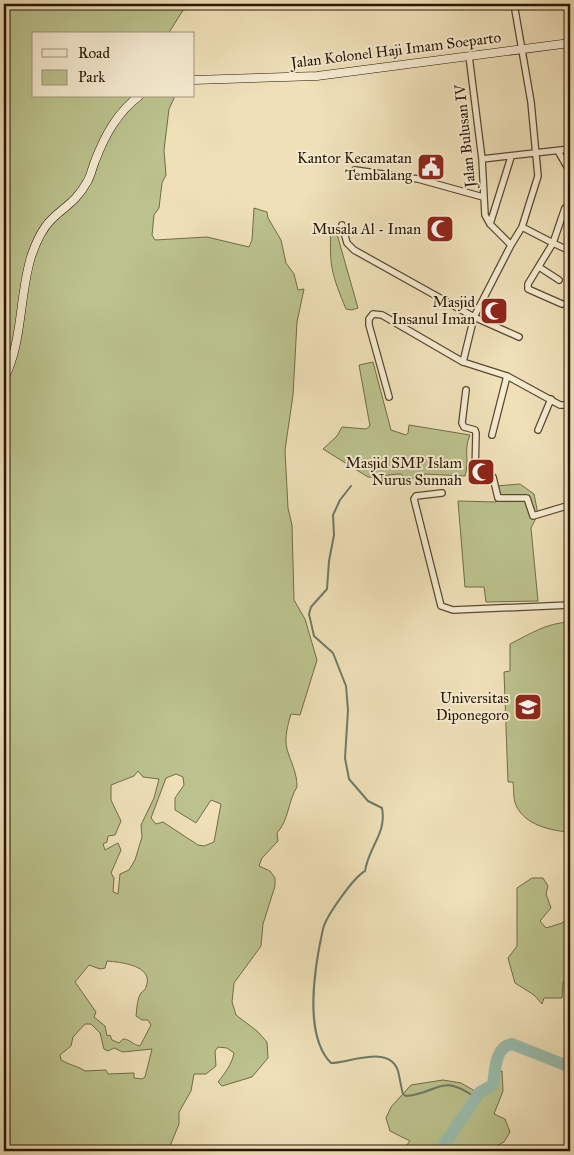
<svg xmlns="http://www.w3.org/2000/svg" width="574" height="1155" font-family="'IM FELL Great Primer',serif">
<rect width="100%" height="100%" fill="#efe0b8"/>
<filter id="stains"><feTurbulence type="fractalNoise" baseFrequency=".004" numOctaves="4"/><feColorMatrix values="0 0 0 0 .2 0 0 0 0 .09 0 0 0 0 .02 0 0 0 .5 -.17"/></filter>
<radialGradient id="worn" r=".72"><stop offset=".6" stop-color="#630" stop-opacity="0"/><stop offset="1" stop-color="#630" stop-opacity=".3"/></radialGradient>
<path fill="#bbc28d" stroke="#706c47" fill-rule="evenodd" d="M4 4H187L168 34H34V96H175L169 109 164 150 166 175 162 183 159 208 154 215 152 235 155 240 207 237 249 247 252 240 254 208 267 212 268 218 281 240 286 263 294 274 298 290 304 289 297 322 293 395 285 450 288 508 292 525 294 600 305 619 317 660 300 715 291 714C288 724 284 738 287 749 291 763 297 772 297 787 288 801 289 820 277 833L278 841 262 858 259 866 270 871 275 878V886L263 924 261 946 234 983 232 1002 236 1015 257 1031 267 1042 268 1058 252 1077 222 1086 218 1082C225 1073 232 1064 234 1053L227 1048 218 1047 215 1051 216 1066 206 1074H194L191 1091 179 1112V1124L168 1151H4ZM138 771 143 777 159 779 154 798 141 825 142 837 135 860 129 870 120 874 118 894 113 892 114 878 111 873 121 850 118 843 105 850 103 844 107 842 108 836 115 835 121 821 111 800V785L134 776ZM176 774 183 777 184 785 175 798V810L196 823 211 800 221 804 214 842 204 846 198 845 163 822 156 824 151 818 166 778ZM107 961C119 962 155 965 146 987 146 989 143 991 141 993 137 999 137 1008 136 1016L142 1020H148L151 1025 140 1046C133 1045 130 1039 123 1039L119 1043 112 1040 110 1035 107 1036 105 1026 94 1017 96 1012 75 982 89 965 100 969 105 968ZM85 1024H91L100 1033 104 1049 108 1051 114 1048 123 1052 152 1049 145 1077 142 1079 134 1078V1073L108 1074 106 1070 85 1071C78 1066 69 1065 61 1060L60 1055 71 1046 73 1037Z
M335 227 358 308 352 310 346 309C332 275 329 266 331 230Z
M373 362 391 430 406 435 408 433 409 425 470 435C463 451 470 460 465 476L425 474 420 478H405L401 474C388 474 379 478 368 477L323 449 337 436 342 427 366 429 370 426 359 365Z
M520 484 534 494 538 514 531 528 538 601 486 602 484 587H465L458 501 496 502V486Z
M570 622V832C552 831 524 825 516 805 513 799 514 789 513 782H508L504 672 510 671V644C530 634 546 623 570 622Z
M532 878H543L548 886 546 894 551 908 540 921 546 928 562 923 570 915V968L563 983 562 998H544L542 1004 534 995 515 983 508 958 517 946V888Z
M502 1071 503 1091 494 1114 505 1119 510 1132 504 1142 493 1148 496 1151H402L410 1141 390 1131 386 1118 391 1107 411 1085 443 1080 461 1083 475 1091 490 1084 492 1074Z"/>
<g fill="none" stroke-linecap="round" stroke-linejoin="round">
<path stroke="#6c7a69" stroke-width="2" d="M351 486 340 500 333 515 334 535 329 561 327 589 311 607 309 614 314 636 333 653 346 686 348 710 345 758 349 779 368 801 382 808C387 833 369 846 365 871 354 877 326 916 323 929 315 965 303 1035 331 1063 349 1063 390 1044 398 1071 400 1079 401 1087 403 1094L406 1096C440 1093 440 1072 476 1098"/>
<path stroke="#9abdae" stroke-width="12" d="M443 1151 445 1143 480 1092 493 1085C495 1071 495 1046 512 1044L570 1067"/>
<defs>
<path id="street" d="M469 56 482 159 485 215 490 224 511 245 474 317 463 362 507 376 560 405H565L570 400
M558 151 570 172
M482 159 570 149
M355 170 418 179 483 197
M565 208 553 243 570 251
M490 224 511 157
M342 225 347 243 354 250 474 317 519 337
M522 227 553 243 528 284V289L562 304
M511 245 522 227 538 176 531 102 514 4
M539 267 559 280
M466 390 462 423 464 427 475 430 476 433 475 475 493 477 498 498H527L533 516 570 505
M389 397 369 325V319L373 314 382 315 463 362
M538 430 551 399
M492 435 507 376
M442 493 416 496 414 499 441 606 453 610 570 605"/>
<path id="secondary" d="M194 80 317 76 570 43
M4 379C23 342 19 296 31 257 35 245 41 230 51 220 65 206 76 202 87 182 91 176 92 168 95 161 105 135 117 113 139 96"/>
</defs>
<use href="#street" stroke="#58482f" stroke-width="8"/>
<use href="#secondary" stroke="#261501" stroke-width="9"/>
<use href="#street" stroke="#f5ebd1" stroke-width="5.5"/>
<use href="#secondary" stroke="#f5ebd1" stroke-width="8"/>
</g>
<defs>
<symbol id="civic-square" viewBox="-11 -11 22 22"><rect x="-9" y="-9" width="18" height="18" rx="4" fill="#8f2418" stroke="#f5ebd1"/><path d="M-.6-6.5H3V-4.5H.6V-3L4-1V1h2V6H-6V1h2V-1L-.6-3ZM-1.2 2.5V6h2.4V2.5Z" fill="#fff"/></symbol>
<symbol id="mosque-square" viewBox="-11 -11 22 22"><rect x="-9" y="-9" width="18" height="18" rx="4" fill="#8f2418" stroke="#f5ebd1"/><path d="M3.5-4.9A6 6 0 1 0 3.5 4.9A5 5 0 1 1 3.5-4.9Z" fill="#fff"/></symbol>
<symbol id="university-square" viewBox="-11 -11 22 22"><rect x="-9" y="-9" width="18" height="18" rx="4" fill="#8f2418" stroke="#f5ebd1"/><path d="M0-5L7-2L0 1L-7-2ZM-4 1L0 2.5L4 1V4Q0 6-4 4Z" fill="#fff"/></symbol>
</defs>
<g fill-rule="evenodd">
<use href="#civic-square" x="415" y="151" width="32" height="32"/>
<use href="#mosque-square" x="424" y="213" width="32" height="32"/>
<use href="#mosque-square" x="478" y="295" width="32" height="32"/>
<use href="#mosque-square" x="465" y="456" width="32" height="32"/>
<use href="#university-square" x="512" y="691" width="32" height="32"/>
</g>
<g text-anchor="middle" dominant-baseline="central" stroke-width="4" stroke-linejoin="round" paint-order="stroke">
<g font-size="15" fill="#261501" stroke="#f5ebd1">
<text transform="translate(396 50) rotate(-7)">Jalan Kolonel Haji Imam Soeparto</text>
<text transform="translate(465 136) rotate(-96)">Jalan Bulusan IV</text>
</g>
<g font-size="15" fill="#261501" stroke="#f5ebd1" text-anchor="end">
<text x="412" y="158">Kantor Kecamatan<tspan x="412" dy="17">Tembalang</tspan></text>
<text x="421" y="229">Musala Al - Iman</text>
<text x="475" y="302">Masjid<tspan x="475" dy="17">Insanul Iman</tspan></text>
<text x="462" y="463">Masjid SMP Islam<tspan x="462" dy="17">Nurus Sunnah</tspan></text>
<text x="509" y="698">Universitas<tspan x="509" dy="17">Diponegoro</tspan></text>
</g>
</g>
<rect width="574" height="1155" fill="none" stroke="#efe0b8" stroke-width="20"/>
<rect x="5" y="5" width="564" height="1145" fill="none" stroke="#261501" stroke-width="2.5"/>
<rect x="10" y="10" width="554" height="1135" fill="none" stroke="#261501"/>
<rect x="32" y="32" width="162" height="65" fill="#f5ebd1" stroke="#a2957e"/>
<rect x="42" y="49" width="25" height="8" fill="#f5ebd1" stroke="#a2957e"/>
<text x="78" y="58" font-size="15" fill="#261501">Road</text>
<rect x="42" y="70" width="25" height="15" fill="#bbc28d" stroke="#a2957e"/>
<text x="78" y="82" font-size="15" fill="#261501">Park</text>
<rect width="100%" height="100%" filter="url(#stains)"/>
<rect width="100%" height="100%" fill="url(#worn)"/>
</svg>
